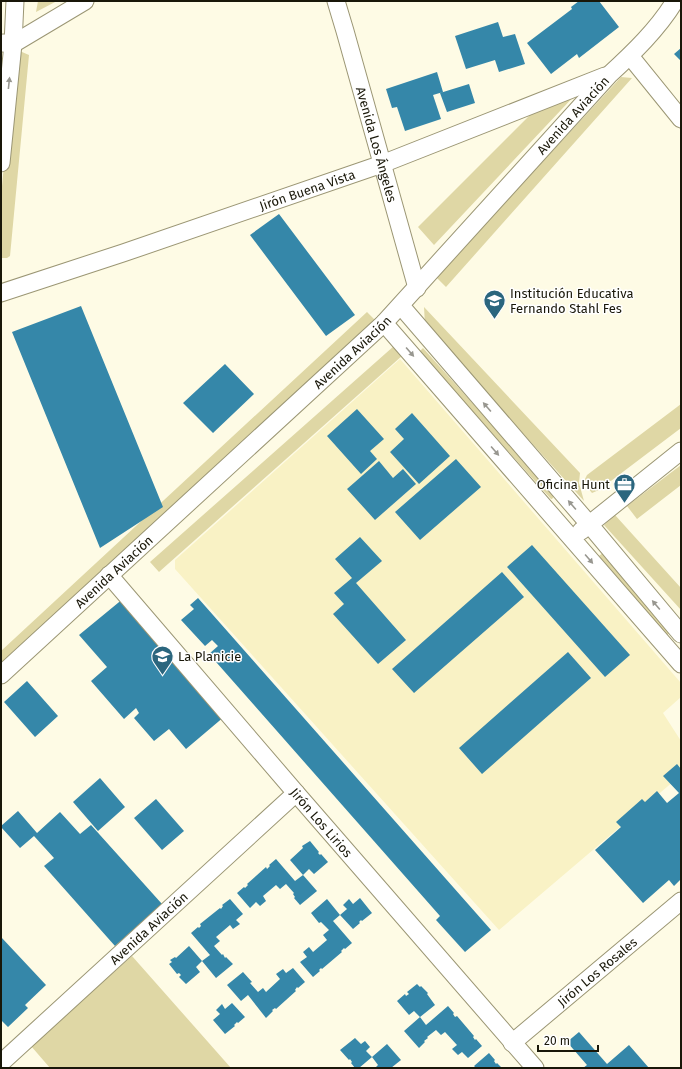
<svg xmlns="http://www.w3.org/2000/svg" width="682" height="1069" font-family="'Fira Sans',sans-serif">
<rect width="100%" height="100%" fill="#fefbe5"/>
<path fill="#f9f2c5" d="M400 359 681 683V697L663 713 681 741V775L499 930 175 569V560Z"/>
<path fill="#dfd7a5" d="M38 1H57L36 12Z
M18 52H22L29 55 10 256 7 258H1V197L14 54Z
M621 77 632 78 446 287 436 277Z
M577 93 434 245 418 227 533 112Z
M424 307 580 473 579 483 584 501 425 325Z
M367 312 376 321 1 666V651Z
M403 338 412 347 159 572 150 562Z
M423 348 555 495 552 499H551L419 352Z
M681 404V428L599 490 592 493 588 488 585 479 587 475Z
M681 465V485L637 519 627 506Z
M615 515 681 588V610L604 525Z
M604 552 670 633 667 635 599 556Z
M132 956 231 1068H50L31 1046Z"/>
<path fill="#3587a9" d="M579 1H599L619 27 579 58 577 54 551 74 527 43 572 9 571 7Z
M498 22 503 37 515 34 525 64 499 72 495 60 466 69 455 36Z
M681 48V61L674 54Z
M437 72 443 92 433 95 441 119 405 131 397 107 392 108 386 89Z
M469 84 475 103 447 112 440 93Z
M279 214 355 315 326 336 250 235Z
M81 306 163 507 100 548 12 332Z
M225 364 254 394 213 433 183 403Z
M357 409 384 439 370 451 377 459 361 474 327 436Z
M412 413 450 456 419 484 390 452 404 439 395 429Z
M456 459 481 487 420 540 395 512Z
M379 461 393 478 403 469 416 484 375 520 347 489Z
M360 537 382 561 356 583 406 640 378 664 333 614 344 604 334 593 352 578 335 559Z
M532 545 630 655 605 677 507 567Z
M502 572 524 597 414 693 392 669Z
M124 598 225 716 186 749 169 729 154 741 134 718 139 713 136 708 124 719 91 681 107 667 79 635Z
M198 598 491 930 465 952 436 920 440 916 209 654 218 646 212 640 205 646 181 620 194 609 190 605Z
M568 652 591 678 482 774 459 748Z
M27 681 58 716 35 737 4 702Z
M677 764 681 769V879L674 886 669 880 643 903 595 850 621 827 616 822 642 799 645 802 657 791 667 803 679 793 663 776Z
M100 778 125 807 98 831 73 802Z
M156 799 184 831 162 850 134 818Z
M18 811 37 833 60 812 80 834 91 825 162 904 115 946 44 866 54 858 34 836 20 848 1 827V826Z
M310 841 319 852 318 853 320 855 321 854 328 862 314 874 309 869 303 875 317 891 300 905 294 898 295 897 293 894 294 893 286 884 280 889 276 885 263 896 266 901 260 906 256 902 250 908 237 893 244 887 245 888 248 885 247 884 266 867 267 869 270 866 269 865 276 859 295 881 303 875 290 860 303 848 302 846Z
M360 898 372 913 362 921 361 920 359 922 360 923 353 929 340 915 333 921 352 943 345 949 344 948 341 951 342 952 322 969 321 968 319 970 320 971 313 977 300 962 307 957 303 952 309 947 313 952 327 940 323 935 329 930 321 922 319 923 311 913 327 899 340 915 347 909 343 905 349 899 353 904Z
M230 899 243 914 236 920 240 924 233 929 230 925 216 937 220 941 214 946 222 955 223 954 225 958 226 957 233 964 216 978 202 961 210 955 191 933 198 927 199 928 201 926 200 924 220 908 221 909 223 906 222 905Z
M1 937 46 985 25 1005 28 1008 8 1027 1 1020Z
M189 946 202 961 196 967 200 972 186 984 179 977 181 975 179 973 177 974 169 964 172 962 170 960 175 957 176 958Z
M293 968 305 982 298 988 297 987 295 990 296 991 276 1009 275 1008 272 1010 273 1011 266 1018 248 995 241 1001 227 985 243 972 252 982 250 983 258 992 263 988 266 992 280 979 276 974 283 969 286 973Z
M417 984 420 987 421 986 428 993 427 994 435 1005 420 1017 414 1011 409 1015 397 1001 405 994 406 996 409 994 407 992Z
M232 1003 245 1017 238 1023 237 1022 234 1025 235 1026 225 1034 213 1020 220 1014 216 1010 222 1004 225 1009Z
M448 1006 454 1013 453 1014 455 1017 457 1016 474 1036 473 1037 475 1040 476 1039 482 1046 468 1058 462 1052 458 1055 452 1049 457 1045 445 1032 441 1035 436 1030 427 1037 428 1038 424 1041 425 1042 419 1048 404 1031 420 1017 426 1025Z
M579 1032 607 1064 629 1045 649 1068H583L587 1065 567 1042Z
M355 1038 361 1044 365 1041 370 1047 366 1051 372 1057 359 1068H355L351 1063 352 1062 350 1059 349 1060 340 1050Z
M387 1044 401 1060 391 1068H375L378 1065 372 1057Z
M489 1053 495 1060 494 1061 496 1064 497 1063 502 1068H476L474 1066Z"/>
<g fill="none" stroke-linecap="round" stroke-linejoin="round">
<defs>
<g id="minor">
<path id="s1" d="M336 1 345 31 417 288"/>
<path d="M3 43 13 44 85 1"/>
<path d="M630 56 681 119"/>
<path d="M1 163 13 44 15 1"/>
<path id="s2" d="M1 293 123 253 382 164 605 76"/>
<path d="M401 306 589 524 681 634"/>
<path d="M384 323 681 664"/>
<path d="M581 531 681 451"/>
<path id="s3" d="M109 575 296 793 535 1068"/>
<path id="s4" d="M1 675 384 323 609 75C633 53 658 29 675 1"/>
<path id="s5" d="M512 1043 681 901"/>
<path id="s6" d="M1 1063 296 793"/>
</g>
</defs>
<use href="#minor" stroke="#9b9674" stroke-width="19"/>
<use href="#minor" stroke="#fff" stroke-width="17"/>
</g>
<defs><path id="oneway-solid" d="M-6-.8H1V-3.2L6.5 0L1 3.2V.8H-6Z"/></defs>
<g fill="#989790">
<use href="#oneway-solid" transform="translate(9 83) rotate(-84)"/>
<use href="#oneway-solid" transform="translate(410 352) rotate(49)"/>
<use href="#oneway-solid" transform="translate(487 407) rotate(-131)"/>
<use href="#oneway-solid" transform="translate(495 451) rotate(49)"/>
<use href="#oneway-solid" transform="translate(572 505) rotate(-131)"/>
<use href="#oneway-solid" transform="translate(589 559) rotate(49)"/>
<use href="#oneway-solid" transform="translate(656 605) rotate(-130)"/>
</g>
<defs>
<symbol id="school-pin" viewBox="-11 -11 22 30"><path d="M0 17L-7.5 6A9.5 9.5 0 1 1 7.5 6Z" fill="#2b667e" stroke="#fff"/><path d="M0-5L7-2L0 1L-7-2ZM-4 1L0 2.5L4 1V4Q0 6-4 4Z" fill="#fff"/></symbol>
<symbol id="office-pin" viewBox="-11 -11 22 30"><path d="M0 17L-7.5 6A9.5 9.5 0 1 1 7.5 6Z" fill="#2b667e" stroke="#fff"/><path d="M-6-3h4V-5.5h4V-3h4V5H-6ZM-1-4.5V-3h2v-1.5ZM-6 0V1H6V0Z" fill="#fff"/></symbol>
</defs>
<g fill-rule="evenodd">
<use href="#school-pin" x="482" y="288" width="25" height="34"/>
<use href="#office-pin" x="612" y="472" width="25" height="34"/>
<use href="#school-pin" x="150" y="644" width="25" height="34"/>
</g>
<g text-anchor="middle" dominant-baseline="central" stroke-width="3" stroke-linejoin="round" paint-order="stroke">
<g font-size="13" fill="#191709" stroke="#fff">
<text stroke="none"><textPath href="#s4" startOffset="801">Avenida Aviación</textPath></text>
<text stroke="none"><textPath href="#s1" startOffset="149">Avenida Los Ángeles</textPath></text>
<text stroke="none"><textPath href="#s2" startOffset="323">Jirón Buena Vista</textPath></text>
<text stroke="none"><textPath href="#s4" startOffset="477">Avenida Aviación</textPath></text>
<text stroke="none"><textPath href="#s4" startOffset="153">Avenida Aviación</textPath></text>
<text stroke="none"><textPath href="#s3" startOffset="326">Jirón Los Lirios</textPath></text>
<text stroke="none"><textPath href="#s6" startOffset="200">Avenida Aviación</textPath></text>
<text stroke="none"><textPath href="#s5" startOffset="111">Jirón Los Rosales</textPath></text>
</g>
<g font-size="13" fill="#191709" stroke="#fff" text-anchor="start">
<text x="510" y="293">Institución Educativa<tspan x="510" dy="15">Fernando Stahl Fes</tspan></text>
<text x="610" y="484" text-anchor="end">Oficina Hunt</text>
<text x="178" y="656">La Planicie</text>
</g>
</g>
<rect width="682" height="1069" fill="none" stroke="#191709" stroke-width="4"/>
<path d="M538 1045v6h60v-6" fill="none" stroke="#191709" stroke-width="2"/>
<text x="544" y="1045" font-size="12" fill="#191709" stroke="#ffffff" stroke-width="3" paint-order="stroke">20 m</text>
</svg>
